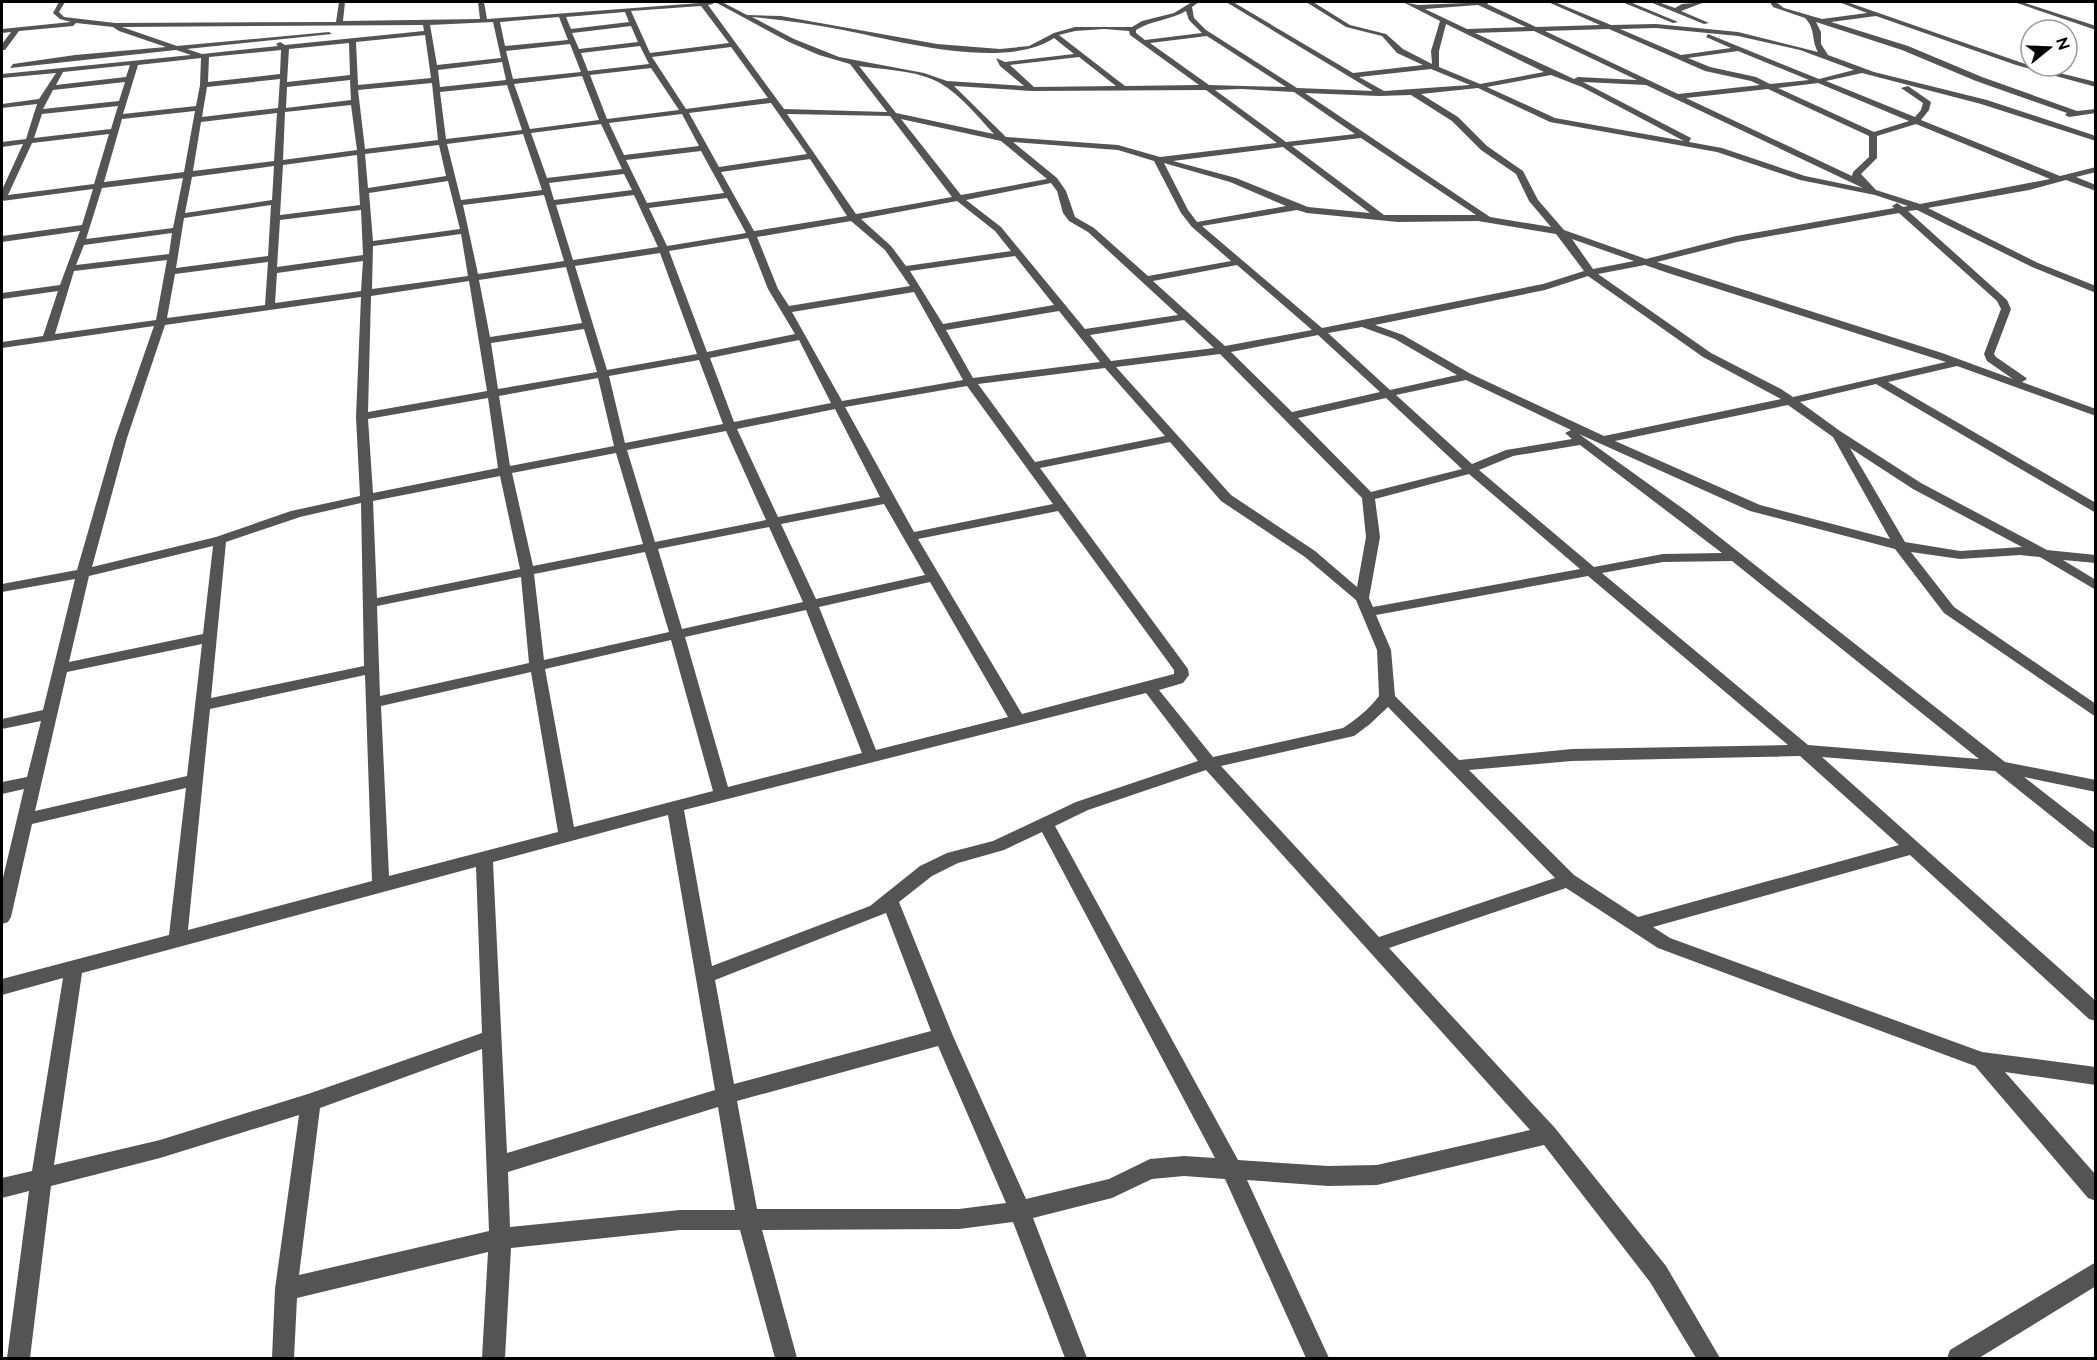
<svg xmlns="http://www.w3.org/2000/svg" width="2097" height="1360" font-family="Raleway,sans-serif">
<rect width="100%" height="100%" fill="#fff"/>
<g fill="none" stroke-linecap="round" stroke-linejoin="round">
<path fill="#545454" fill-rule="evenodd" d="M59 2H65L59 12 64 17 115 23 336 22 339 2H345L343 21 480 19 478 2H484L487 19 713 2V4L708 5 784 109 887 112 850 64 819 55 789 42 715 2H722L747 15 781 16 937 44 1000 49 1029 46 1054 33 1075 27H1132L1142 21 1174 13 1192 2H1199L1192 7 1194 18 1206 30 1297 88 1373 91 1226 2H1233L1353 73 1423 65 1397 53 1382 36 1346 27 1306 2H1313L1350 25 1386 34 1403 49 1432 64 1431 51 1440 21 1403 2 1418 5 1490 2 1487 4 1536 27 1600 25 1548 2H1555L1611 25 1656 24 1738 32 1818 52C1811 40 1816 29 1805 18L1773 7 1770 2H1776L1784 8 1822 19 1867 13 1839 2H1847L2031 66 2096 82V87L2016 65 1876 16 1831 22 1908 46 1982 77 2077 111 2096 109V113L2069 117 2065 115 2067 113 1976 81 1902 50 1816 22 1821 32V44L1828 55 1874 72 1987 100 2096 136V141L1981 104 1862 73 1826 81 1915 117 1921 110 1923 103 1901 88 1908 86 1931 102 1929 110 1921 120 2060 176 2096 167V172L2076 177 2096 185V191L2066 180 2029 190 1928 208 2038 263 2096 286V293L2032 267 1917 210 1908 211 2007 300 2011 309 1994 354 1996 357 2025 377 2027 379 2022 382 2096 409V416L1957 366 1888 382 2096 503V513L1876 384 1800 402 1840 431 1921 483 2047 550 2096 555V563L2063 560 2096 580V590L2040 557 2020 555 1960 559 1911 552 1954 607 2096 704V717L1944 613 1895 549 1750 511 1579 434 1689 513 2005 762 2096 780V792L2024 777 2096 833V849L2090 847 1995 771 1822 757 2096 1001V1021L2089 1019 1910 855 1653 927 1670 938 1982 1052 2096 1067V1085L2005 1072 2096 1175V1201L2088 1198 1975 1066 1658 948 1566 888 1389 948 1555 1128 1666 1266 1720 1358H1696L1650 1282 1544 1145 1377 1185 1328 1186 1247 1180 1329 1358H1306L1225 1179 1184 1176 1152 1179 1112 1198 1033 1218 1087 1358H1065L1013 1222 959 1229 762 1230 797 1358H775L740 1230H680L511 1248 505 1358H482L488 1252 297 1298 294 1358H272L275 1289 299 1115 160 1158 51 1186 30 1358H7L29 1191 2 1198V1178L32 1171 63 978 2 995V979L169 935 186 788 32 824 11 917 8 922 2 924V882L24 789 2 794V782L27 777 41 721 2 729V719L43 710 75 579 2 592V584L77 570 115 438 154 326 2 348V342L43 336 58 291 2 299V293L60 285 80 231 2 242V236L82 225 93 189 2 201V190L23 144 2 147V142L26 139 37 104 2 108V104L39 99 56 73 2 78V74L191 55 176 50 10 68 13 64 75 55 166 47 119 31 113 27 76 23 73 26 19 31 5 50H2V44L11 32 2 33V29L71 22 60 19 53 13ZM1478 5 1526 27 1467 29 1425 9ZM701 6 729 43 650 53 631 11ZM1186 11 1189 20 1202 33 1145 40 1136 33V30C1152 20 1171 20 1186 11ZM625 12 629 22 571 29 566 17ZM559 17 568 40 505 46 500 22ZM752 17C782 20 812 24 843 30 899 41 1004 71 1054 38L1074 54 1005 62 996 58 1000 66 1024 86 947 81 924 73 839 57 794 39ZM493 22 501 58 437 65 430 25ZM1446 24 1544 72 1480 84 1439 67V51ZM423 25 424 31 285 45 280 42 276 44 278 46 202 54 187 49 332 34 329 32 177 46 122 27ZM631 26 638 42 579 49 572 33ZM1656 28 1738 36 1800 50 1854 70 1819 79 1708 34 1706 37 1731 48 1681 55 1620 29ZM1104 29 1129 31 1130 35 1199 85 1125 86 1059 35 1075 31ZM1609 29 1705 71 1751 81 1760 85 1678 94 1545 31ZM1534 31 1637 80 1578 77 1574 79 1475 33ZM425 35 431 78 358 85 356 42ZM1207 36 1286 87 1209 85 1150 43ZM349 43 350 75 287 82 289 49ZM570 44 581 72 513 79 506 51ZM640 46 649 64 588 71 581 53ZM731 47 768 98 686 109 652 57ZM281 50 280 74 208 82 209 57ZM1738 51 1809 80 1770 84 1756 77 1710 67 1688 58ZM1079 57 1116 86 1034 87 1010 65ZM201 58 200 85 196 106 123 114 138 65ZM502 62 506 80 440 87 438 70ZM130 65 126 77 56 85 63 72ZM859 66C885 70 917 70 940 83 961 95 978 117 994 134L896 113ZM651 68 679 110 607 119 590 75ZM1431 69 1470 85 1384 91 1359 77ZM1551 75 1582 87 1684 141 1555 118 1487 87ZM582 76 599 120 530 129 514 84ZM280 79 278 108 202 117 207 87ZM350 80 351 100 286 108 287 87ZM125 82 119 101 43 109 53 90ZM1583 82 1646 85 1863 188 1805 176 1722 148 1689 142 1691 138ZM432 83 438 140 365 149 358 90ZM1818 83 1909 121 1874 132 1778 88ZM507 85 522 130 446 139 440 92ZM954 86 1032 91 1206 90 1277 143 1160 157 1118 145 1006 137ZM1478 88 1550 122 1717 152 1800 180 1875 195 1908 206 1903 207 1897 203 1892 206 1894 208 1736 236 1646 259 1564 230 1538 200 1523 171 1487 146 1458 117 1421 94ZM1241 89 1294 92 1355 134 1286 142 1215 90ZM1768 89 1869 136V157L1853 172 1852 176 1686 98ZM1305 93 1379 96 1411 95 1452 121 1481 150 1516 174 1529 201 1551 227 1490 217ZM771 103 807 154 719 167 689 113ZM351 105 357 150 283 160 285 112ZM118 106 111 129 34 138 42 114ZM195 111 184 172 104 182 122 119ZM277 113 274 161 193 171 201 122ZM682 114 699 146 624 155 609 123ZM787 114 890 116 952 197 856 214ZM901 119 1001 141 1047 179 961 195ZM601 124 622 169 547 178 531 133ZM1916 124 2050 179 1920 204 1876 190 1861 174 1877 158V136ZM109 134 94 184 8 195 32 143ZM523 134 542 190 461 200 447 144ZM1361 138 1476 215H1384L1292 146ZM1013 142 1118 150 1154 161 1181 213 1192 227 1231 261 1148 276 1094 228 1075 217 1066 191 1057 178ZM439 145 446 176 368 188 365 154ZM1283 147 1370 213 1308 207 1236 178 1173 161ZM701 151 724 193 647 203 626 160ZM357 155 360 205 280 215 283 165ZM810 159 847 216 754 231 721 172ZM1164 163 1230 182 1286 206 1197 222 1188 210ZM274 166 272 200 185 213 192 177ZM624 174 632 190 554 200 549 183ZM183 178 173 228 86 239 102 188ZM448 181 460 229 373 241 369 193ZM1051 183 1057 191 1063 213 1069 221 1088 232 1178 315 1085 329 1001 227 966 200ZM544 195 564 261 478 274 463 205ZM634 195 658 247 573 260 556 205ZM727 198 746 233 667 246 649 208ZM957 201 995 231 1011 251 906 266 891 246 861 219ZM271 205 268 256 176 268 184 218ZM361 210 363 255 277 267 280 220ZM1297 210 1307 213 1398 222 1478 221 1556 234 1584 271 1543 284 1322 328 1202 226ZM1899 213 1997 301 2001 309 1984 354 1987 361 2013 379 1942 353 1657 262 1737 242ZM851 221 885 250 910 286 789 306 778 289 757 237ZM172 233 169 254 76 265 84 245ZM461 234 468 276 372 289 373 246ZM748 238 768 289 795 334 707 352 669 251ZM1572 239 1634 261 1593 269ZM660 253 697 354 607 370 575 266ZM1015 256 1054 305 943 324 910 271ZM167 260 156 320 55 334 74 271ZM363 261 361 291 275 303 277 273ZM268 262 265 305 167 318 175 274ZM1237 265 1312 330 1225 346 1153 281ZM1645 265 1668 273 1946 362 1793 397 1781 389 1711 353 1598 274ZM566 267 582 323 490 337 479 280ZM1588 276 1703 357 1781 399 1604 436 1471 374 1403 335 1375 325 1545 290ZM469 281 487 391 368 412 371 296ZM914 292 963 380 842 401 792 312ZM361 297 356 417 360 496 291 511 216 537 92 567 127 438 165 325ZM1059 311 1100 362 973 378 946 330ZM1184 320 1214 348 1111 361 1090 335ZM1362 327 1395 339 1457 375 1390 390 1328 333ZM584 329 597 372 498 389 491 343ZM1318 335 1380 392 1292 412 1231 352ZM799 340 831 403 734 422 710 358ZM1220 354 1362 498 1366 537 1357 587 1315 551 1231 495 1116 367ZM699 360 723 424 625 443 609 376ZM1105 368 1165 436 1035 462 978 384ZM598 378 614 446 510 466 499 396ZM1466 380 1571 430 1565 433 1572 439 1506 450 1472 464 1396 395ZM967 386 1053 504 914 532 845 407ZM488 398 498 468 373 493 368 419ZM1386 398 1462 469 1371 492 1298 418ZM1788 405 1833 437 1890 539 1760 505 1615 441ZM835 409 880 497 778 517 737 429ZM726 431 766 520 655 542 627 450ZM1170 442 1221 501 1305 557 1356 600 1377 650 1379 696C1369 709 1357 719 1343 728L1213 757 1159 690 1183 683 1189 675 1188 669 1040 468ZM1580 445 1722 553 1663 554 1594 567 1479 470 1513 456ZM1850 448 1913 489 2022 547 1960 551 1905 542ZM616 453 643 544 533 566 512 473ZM1469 474 1580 569 1373 607 1369 598 1380 537 1375 499ZM500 476 520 569 377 598 373 501ZM361 503 364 666 211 698 226 542 300 517ZM884 504 925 575 816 599 781 524ZM1058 511 1174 670V674L1022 714 918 539ZM769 527 803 602 682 629 658 549ZM213 546 203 634 69 662 89 576ZM645 552 669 632 544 660 534 574ZM1732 561 1979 759 1808 745 1602 573 1663 562ZM1588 576 1788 745 1572 749 1459 760 1395 696 1391 650 1376 615ZM521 577 529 663 380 696 377 606ZM930 582 1008 717 876 750 819 607ZM806 610 862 753 728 787 685 637ZM671 640 713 791 574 827 545 669ZM202 644 187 776 35 811 67 672ZM531 672 558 832 389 876 381 706ZM365 675 372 881 188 930 210 709ZM1146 693 1198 761 1076 802 993 841 947 853 920 866 870 906 712 966 684 810ZM1388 707 1555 878 1379 937 1221 766 1354 736 1370 724ZM1800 756 1899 845 1638 917 1574 875 1469 770 1572 761ZM1206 770 1530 1130 1377 1165 1328 1166 1238 1160 1055 826 1088 810ZM668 815 715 1090 507 1153 493 862ZM1042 832 1215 1158 1184 1156 1150 1159 1109 1179 1026 1199 953 1036 899 902 932 876 958 863 1004 850ZM476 867 482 1033 311 1093 160 1140 54 1165 82 973ZM886 913 931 1031 734 1084 715 980ZM938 1046 1006 1203 959 1209H757L737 1101ZM482 1049 489 1231 299 1275 320 1108ZM718 1107 735 1210H680L510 1227 508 1172Z
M1622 2H1630L1678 22 1673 23Z
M1650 2H1658L1675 8 1682 4 1705 2 1681 11 1709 23 1704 24Z
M2014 2H2022L2096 26V30Z
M2096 1262V1286L1979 1358H1947L1950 1350Z"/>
</g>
<rect width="2097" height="1360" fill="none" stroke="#000000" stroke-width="6"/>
<g transform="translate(2049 48) rotate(72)"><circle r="28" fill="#ffffff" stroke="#999999" stroke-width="1.5"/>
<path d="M0-4.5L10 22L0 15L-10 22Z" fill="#000000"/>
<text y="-9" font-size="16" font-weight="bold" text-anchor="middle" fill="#000000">N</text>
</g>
</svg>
